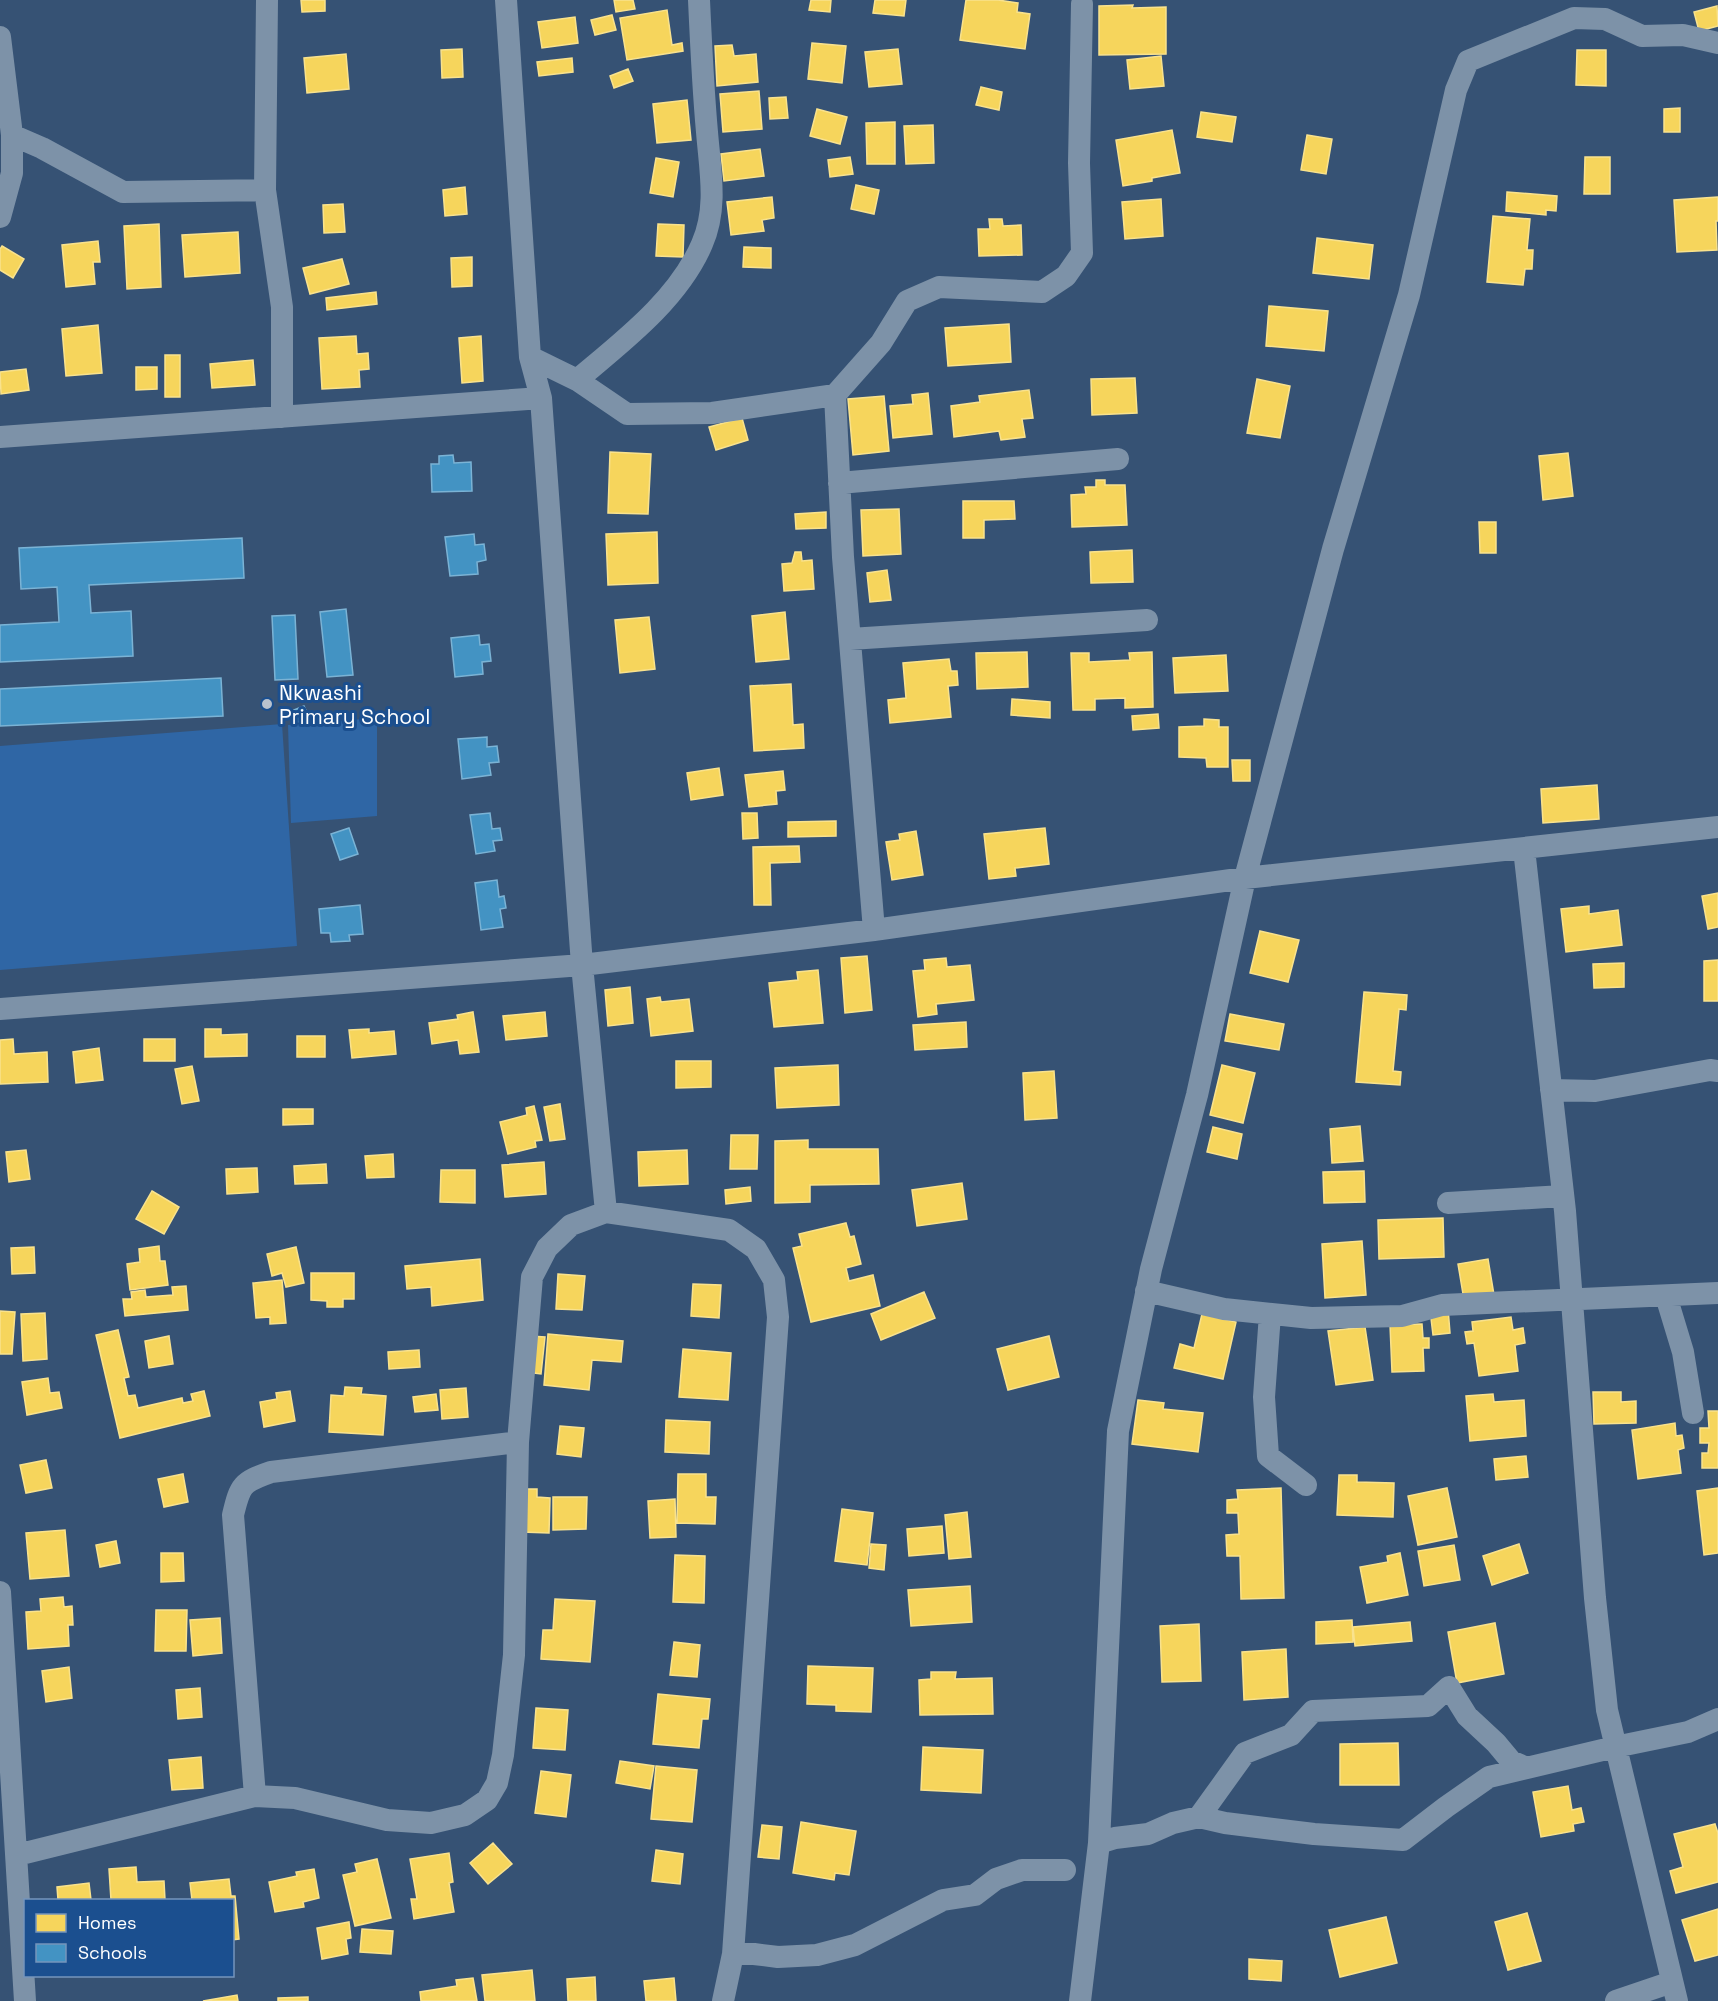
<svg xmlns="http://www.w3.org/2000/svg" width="1718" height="2001" font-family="'Space Grotesk',sans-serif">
<rect width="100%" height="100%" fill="#365274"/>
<path fill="#2f66a5" d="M377 718V816L291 823 288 725Z
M282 724 297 946 0 970V746Z"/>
<path fill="#f6d55c" stroke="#f9e28d" stroke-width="1.5" d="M301 0H325V11L302 12Z
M614 0H633L635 9 616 12Z
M811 0H831L830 12 809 10Z
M875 0H906L904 16 873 13Z
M966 0H998L1018 3 1017 12 1030 14 1025 49 960 40Z
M1133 5 1132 8 1166 7V54L1099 55V6Z
M1717 6 1718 26 1699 31 1694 12Z
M667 10 672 45 682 43 683 51 627 60 620 18Z
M612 15 616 30 595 35 591 20Z
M575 17 578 43 542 48 538 22Z
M812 43 846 46 842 83 808 79Z
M732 45 734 56 756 54 758 82 717 86 715 46Z
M462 49 463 77 442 78 441 50Z
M898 49 902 84 869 87 865 52Z
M1577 50H1606V86L1576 85Z
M346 54 349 89 307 93 304 58Z
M1161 56 1164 86 1130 89 1127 60Z
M572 58 573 72 539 76 537 62Z
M628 69 633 81 614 88 610 76Z
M981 87 1002 92 999 110 976 105Z
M759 91 762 129 723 132 720 94Z
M786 97 788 118 770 119 769 98Z
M687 100 691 140 657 143 653 104Z
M1680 108V132H1664V109Z
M817 109 847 117 840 144 810 136Z
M1201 112 1236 117 1232 142 1197 137Z
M895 122V164H867L866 123Z
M933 125 934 163 906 164 904 126Z
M1172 130 1180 173 1152 178V181L1123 186 1116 140Z
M1307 135 1332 139 1326 174 1301 170Z
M760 149 764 176 724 181 721 154Z
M850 157 853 174 830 177 828 160Z
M1585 157H1610V194H1584Z
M656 158 679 162 673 197 650 193Z
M856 185 879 190 874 214 851 209Z
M465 187 467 214 445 216 443 190Z
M1507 192 1557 196 1556 211 1546 210V215L1506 211Z
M772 197 774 218 762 220 764 231 731 235 727 202Z
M1718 197V221H1716L1717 250 1677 252 1674 200Z
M1161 199 1163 236 1125 239 1122 202Z
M343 204 345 232 324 233 323 205Z
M1493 216 1530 219 1527 250H1533L1532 269H1525L1523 285 1487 282Z
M989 219H1002L1003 226 1021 225 1022 255 979 256 978 229H990Z
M159 224 161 287 127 289 124 226Z
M658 224 684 225 683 257 656 256Z
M238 232 240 273 185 277 182 235Z
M1317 238 1373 245 1369 279 1313 273Z
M98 241 100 262H93L95 284 66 287 62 245Z
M2 246 24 259 13 278 0 270V249Z
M744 247 771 248V268L743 267Z
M472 257V286L452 287 451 258Z
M342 259 349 284 310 294 303 268Z
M376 292 377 304 327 310 326 298Z
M1269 306 1328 311 1324 351 1266 346Z
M1009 324 1011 362 948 366 945 328Z
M98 325 102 373 66 376 62 329Z
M356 336 357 354 368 353 369 369 359 370 360 387 322 389 319 338Z
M481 336 483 381 462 383 459 338Z
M165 355H180V397H165Z
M253 360 255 385 212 388 210 364Z
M136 367H157V389L136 390Z
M26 369 29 390 1 394 0 372Z
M1135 378 1137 413 1092 415 1091 379Z
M1257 379 1290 386 1280 438 1247 433Z
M1029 390 1033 418 1022 419 1025 437 1001 440 999 431 954 437 951 406 980 402 979 396Z
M928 393 932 434 893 438 890 406 913 404 912 395Z
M884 396 889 451 853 455 848 399Z
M742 418 748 440 716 450 709 427Z
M610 452 651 454 648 514 608 513Z
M1568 453 1573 496 1543 500 1539 456Z
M1096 480H1105V485H1125L1127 525 1072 527 1071 495 1086 494 1085 487H1096Z
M963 501H1014L1015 519 984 520V538H963Z
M899 509 901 554 863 556 861 510Z
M826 512V528L796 529 795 514Z
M1479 522H1496V553H1480Z
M657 532 658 583 608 585 606 534Z
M1132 550 1133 582 1091 583 1090 552Z
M795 552H801L802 561 812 560 814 589 784 591 782 564 792 563Z
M887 570 891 600 870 602 867 573Z
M785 612 789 659 756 662 752 616Z
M649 617 655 669 620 673 615 620Z
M1027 652 1028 687 977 689 976 653Z
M1152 652 1153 707 1125 708V698L1095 699V710H1073L1071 653H1089V662L1130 660 1129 653Z
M1226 655 1228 691 1175 693 1173 658Z
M949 659 951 671H957L958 685 948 686 951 717 890 723 888 700 906 698 903 663Z
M791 684 793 725 803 724 804 748 754 751 750 686Z
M1012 699 1050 702V718L1011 715Z
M1158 714 1159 728 1133 730 1132 716Z
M1204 719 1219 720V727H1228V767H1207L1206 758 1179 757V727L1204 726Z
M1232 760H1250V781H1233Z
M719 768 723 795 691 800 687 773Z
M783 771 785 790 776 791 777 804 749 807 745 775Z
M1597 785 1599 819 1543 823 1541 789Z
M742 813H757L758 838 743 839Z
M836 821V836L788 837V822Z
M1045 828 1049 864 1015 868 1016 876 989 879 984 834Z
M916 831 923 875 892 880 886 842 900 840 899 834Z
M799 846 800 862 770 863 771 905H754L753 847Z
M1718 893V927L1708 929 1702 896Z
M1589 906V914L1618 910 1622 945 1566 952 1561 909Z
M1260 931 1299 940 1288 982 1250 973Z
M867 956 872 1010 845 1013 841 958Z
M946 958 947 967 970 965 974 1000 936 1004 937 1014 918 1017 913 971 925 970 924 960Z
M1718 960V1001H1704V961Z
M1624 963V987L1594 988 1593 964Z
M818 970 823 1023 774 1027 769 983 798 980 797 972Z
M630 987 633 1023 608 1026 605 990Z
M1364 992 1407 995 1406 1010 1399 1009 1393 1071 1401 1072 1400 1085 1356 1082Z
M660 997 661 1002 689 999 693 1031 651 1036 647 999Z
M473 1012 479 1052 460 1054 458 1040 432 1044 429 1023 458 1019 457 1015Z
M545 1012 547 1036 506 1040 503 1016Z
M1230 1014 1284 1024 1279 1050 1225 1041Z
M966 1022 967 1047 915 1050 913 1025Z
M205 1029H221V1035L247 1034V1056L205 1057Z
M369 1029V1033L394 1031 396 1054 352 1058 349 1030Z
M297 1036H325V1057H297Z
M13 1039 14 1054 47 1052 48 1082 0 1084V1040Z
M144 1039H175V1061H144Z
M99 1048 103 1080 76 1083 73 1052Z
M676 1061H711V1087L676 1088Z
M838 1065 839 1105 777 1108 775 1068Z
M1222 1065 1255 1073 1243 1123 1210 1115Z
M192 1066 199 1101 182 1104 175 1069Z
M1054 1071 1057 1118 1025 1120 1023 1073Z
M560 1104 565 1139 550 1141 544 1107Z
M534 1106 542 1140 535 1141 536 1147 508 1154 500 1122 527 1115 526 1108Z
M283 1109H313V1124L283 1125Z
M1360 1126 1363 1161 1332 1163 1330 1129Z
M1213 1127 1242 1134 1237 1159 1207 1152Z
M731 1135H758L757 1169H730Z
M808 1140V1149H878L879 1184 810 1185V1202L775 1203V1141Z
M26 1150 30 1179 9 1182 6 1152Z
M687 1150 688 1184 639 1186 638 1152Z
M393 1154 394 1177 367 1178 365 1156Z
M544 1162 546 1194 505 1197 502 1165Z
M326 1164 327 1183 295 1184 294 1166Z
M257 1168 258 1192 227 1194 226 1169Z
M441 1170H475V1203L440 1202Z
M1364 1171 1365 1202 1324 1203 1323 1172Z
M962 1183 967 1219 917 1226 912 1190Z
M750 1187 751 1201 726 1204 725 1190Z
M152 1191 179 1207 164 1234 136 1219Z
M1443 1218 1444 1257 1379 1259 1378 1220Z
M846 1223 850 1237 854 1236 861 1264 846 1268 849 1281 873 1275 880 1306 811 1322 793 1248 802 1246 799 1234Z
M1362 1241 1366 1295 1325 1298 1322 1244Z
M159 1246 160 1261H165L168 1285 130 1290 127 1264 140 1262 139 1249Z
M34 1247 35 1273 12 1274 11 1248Z
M296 1247 304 1283 286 1287 282 1273 272 1276 267 1254Z
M480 1259 483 1300 432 1306 431 1287 407 1289 405 1266Z
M1488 1259 1494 1295 1464 1300 1458 1264Z
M311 1273H354V1299H343V1307H327V1301L311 1300Z
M558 1274 585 1276 582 1310 556 1309Z
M282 1280 286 1323 270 1324V1317L256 1318 253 1283Z
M693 1284 721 1285 719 1318 691 1316Z
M186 1286 188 1310 125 1316 123 1299H132L131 1292 145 1290 146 1297 173 1295 172 1287Z
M924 1292 935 1318 881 1340 871 1314Z
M1448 1308 1450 1333 1433 1335 1430 1310Z
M0 1311 15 1312 12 1354H0Z
M45 1313 47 1359 23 1361 21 1314Z
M1202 1314 1236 1322 1223 1379 1174 1368 1180 1344 1194 1348Z
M1511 1317 1513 1330 1523 1328 1525 1343 1515 1345 1518 1371 1479 1376 1474 1343 1467 1344 1465 1332 1473 1331 1472 1322Z
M1422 1324 1423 1338H1429V1348H1423L1424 1371 1392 1372 1390 1325Z
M1365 1327 1373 1380 1336 1385 1328 1331Z
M118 1330 129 1377 124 1378 128 1396 135 1395 138 1408 182 1398 183 1403 193 1401 191 1394 204 1391 210 1416 120 1438 96 1335Z
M548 1334 623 1341 621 1362 592 1360 589 1390 544 1385Z
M169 1336 173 1364 149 1368 145 1341Z
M530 1336 545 1337 541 1374 526 1372Z
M1049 1336 1059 1377 1008 1390 997 1349Z
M683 1349 731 1353 728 1400 679 1397Z
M419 1350 420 1367 389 1369 388 1352Z
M48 1378 50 1393 59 1392 62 1408 27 1415 22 1382Z
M345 1387 362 1388 361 1394 386 1396 383 1435 329 1432 331 1395 344 1396Z
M466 1388 468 1417 442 1419 440 1390Z
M290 1391 295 1421 264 1427 260 1402 277 1399 276 1393Z
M1593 1392H1621V1402L1636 1401V1423L1594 1424Z
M436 1394 438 1410 415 1412 413 1397Z
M1493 1394 1494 1402 1524 1400 1526 1436 1470 1441 1466 1396Z
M1138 1400 1164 1403 1163 1409 1203 1413 1198 1452 1132 1444Z
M1708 1411H1718V1468H1702V1453H1708L1709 1443H1700V1428H1709Z
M666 1420 710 1422 709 1454 665 1452Z
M1675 1423 1676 1436 1682 1435 1684 1448 1678 1450 1681 1473 1638 1479 1632 1430Z
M560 1426 584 1428 581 1457 557 1454Z
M1526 1456 1528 1477 1496 1480 1494 1459Z
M46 1460 52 1488 26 1493 20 1465Z
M183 1474 188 1502 164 1507 158 1479Z
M678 1474H706V1497H716L715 1524 677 1523Z
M1339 1475H1357V1482L1394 1483 1393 1517 1337 1515Z
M1281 1488 1284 1598 1241 1599 1240 1556H1227L1226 1535 1239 1534 1238 1513H1227V1500L1238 1499 1237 1490Z
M1447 1488 1457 1537 1418 1545 1408 1496Z
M1718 1488V1553L1704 1555 1697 1491Z
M522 1489H537V1497L550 1498 549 1533 521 1532Z
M553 1497H587L586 1529 553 1530Z
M675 1499 676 1537 650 1538 648 1501Z
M842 1509 873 1513 867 1565 835 1561Z
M967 1512 971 1557 949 1559 945 1515Z
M942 1526 944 1553 909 1556 907 1529Z
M65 1530 69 1576 30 1579 26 1533Z
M116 1541 120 1563 100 1567 96 1545Z
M871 1544 886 1545 884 1570 869 1568Z
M1519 1544 1528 1573 1492 1585 1483 1556Z
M1454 1545 1460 1580 1424 1586 1418 1551Z
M161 1553H183L184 1581 161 1582Z
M1400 1553 1408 1595 1367 1603 1360 1567 1388 1562 1387 1556Z
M675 1555 705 1556 704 1603 673 1602Z
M970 1586 972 1622 911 1626 908 1590Z
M63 1597 64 1607 72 1606 73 1625H68L69 1646 28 1649 26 1612 41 1611 40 1599Z
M555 1599 595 1601 590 1662 541 1659 543 1630H553Z
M156 1610H187L186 1651H155Z
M220 1618 222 1653 193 1656 190 1620Z
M1352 1620 1353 1642 1316 1644V1622Z
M1410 1622 1412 1641 1355 1646 1353 1627Z
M1495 1623 1504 1674 1457 1683 1448 1632Z
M1199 1624 1201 1681 1162 1682 1160 1626Z
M674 1642 700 1645 697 1677 670 1675Z
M1286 1649 1288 1697 1244 1700 1242 1652Z
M808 1666 873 1668 871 1712 836 1711V1705L807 1704Z
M69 1667 72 1698 46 1702 42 1671Z
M931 1672H956L955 1679 992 1678 993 1714 920 1715 919 1680 931 1679Z
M200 1688 202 1717 178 1719 176 1690Z
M658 1694 710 1699 708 1719H702L699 1748 653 1744Z
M536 1708 568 1710 565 1750 533 1748Z
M1398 1743 1399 1785H1340V1744Z
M923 1747 983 1750 981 1793 921 1790Z
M201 1757 203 1788 172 1790 169 1760Z
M620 1761 654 1766 650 1789 616 1783Z
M656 1766 697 1770 692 1822 651 1819Z
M541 1771 571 1775 566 1817 535 1813Z
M1568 1786 1572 1810 1581 1808 1584 1822 1573 1824 1574 1831 1541 1837 1533 1792Z
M801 1822 856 1831 849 1875 835 1873 834 1880 793 1873Z
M1715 1824 1718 1833V1882L1676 1893 1670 1871 1683 1867 1674 1834Z
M762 1825 782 1827 779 1859 758 1857Z
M493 1843 512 1864 488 1884 470 1863Z
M656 1850 683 1854 680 1884 652 1881Z
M449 1853 453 1882 449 1883 454 1912 414 1919 411 1899H417L410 1859Z
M377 1859 391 1918 355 1926 343 1875 357 1872 355 1864Z
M136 1867 137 1882 164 1881 165 1900H111L109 1869Z
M314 1869 319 1898 303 1902 304 1907 275 1912 269 1882 297 1876 296 1872Z
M229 1879 231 1896H235L239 1939 232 1940V1900H192L190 1883Z
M89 1883 91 1900H58L57 1887Z
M1718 1909V1955L1695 1961 1682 1920Z
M1527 1913 1541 1961 1508 1970 1495 1922Z
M1386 1917 1397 1963 1340 1977 1329 1930Z
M349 1922 351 1938 346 1939 348 1954 322 1959 317 1928Z
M362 1929 393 1931 391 1954 360 1952Z
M1249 1959 1282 1961 1281 1981 1249 1979Z
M532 1970 535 2001H485L482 1975Z
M595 1977 596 2001H568L567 1979Z
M473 1978 477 2001H421L420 1992 457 1986 456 1980Z
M674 1978 676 2001H646L644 1981Z
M237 1995 238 2001H203Z
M308 1997V2001H278V1998Z"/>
<path fill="#4393c3" stroke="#7bb3d5" stroke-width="1.5" d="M453 455 454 463 471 462 472 491 432 492 431 464H439V456Z
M474 534 475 545 484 544 486 560 477 562 478 574 450 576 445 537Z
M242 538 244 578 89 585 91 613 131 611 133 656 0 662V625L59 622 57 587 21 589 19 548Z
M346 609 353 675 327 677 320 612Z
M295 615 298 679 275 680 272 616Z
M479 635 480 645 489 644 491 661 482 662 483 674 455 677 451 638Z
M221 678 223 716 0 726V689Z
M304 706 309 717 298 722 294 710Z
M487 737V747L497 746 499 762 489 763 491 775 462 779 458 739Z
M490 813 492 829 500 828 502 840 493 841 495 851 476 854 470 815Z
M349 828 358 854 340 860 331 834Z
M497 880 499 897 504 896 506 908 500 909 503 927 481 930 475 883Z
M360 905 363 934 349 935 350 941 331 942 330 933H321L319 909Z"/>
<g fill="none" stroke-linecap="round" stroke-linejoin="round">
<path stroke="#7d92a8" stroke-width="22" d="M267 0 265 190 282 307V417
M506 0 530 357 541 398 582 965 606 1212
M0 37 12 135V173L0 217
M12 135 42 148 123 192 265 190
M530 357 577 380 627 414 712 413 835 395 843 557 874 930
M577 380C622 342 678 300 702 244 718 208 710 170 707 132 703 88 701 44 699 0
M835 395 881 343 907 301 939 287 1042 292 1066 276 1082 253 1079 163 1082 4
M0 437 541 398
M839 483 1118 459
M850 639 1147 620
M1524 849 1565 1211 1595 1598 1607 1710 1677 2001
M0 1009 582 965 874 930 1245 878 1718 827
M1551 1090 1595 1091 1710 1070 1718 1071
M1448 1203 1563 1196
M1146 1291 1224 1309 1311 1318 1402 1316 1442 1305 1718 1293
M1666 1296 1683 1352 1693 1413
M1270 1314 1264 1397 1268 1456 1306 1485
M0 1592 25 2001
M255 1796 233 1515C240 1485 242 1482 271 1472L518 1442
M1199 1817 1245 1753 1291 1735 1313 1711 1428 1706 1449 1687 1467 1716 1496 1743 1511 1761 1527 1768
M1099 1843 1115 1838 1148 1834 1173 1823 1199 1817 1225 1823 1314 1834 1403 1840 1446 1807 1489 1777 1615 1747 1688 1732 1718 1719
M17 1855 255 1796 295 1798 387 1820 431 1823 465 1815 487 1800 497 1783 503 1755 514 1655 518 1442 532 1277 547 1248 571 1225 606 1212 729 1230 756 1249 774 1280 778 1317 733 1954 723 2001
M733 1954H754L778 1957 817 1955 855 1945 943 1900 975 1895 996 1879 1022 1870H1065
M1080 2001 1099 1843 1118 1431 1151 1269 1197 1095 1245 878 1333 549 1409 295 1456 90 1468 61 1574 18 1605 19 1642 36 1683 35 1718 43
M1616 2001 1672 1982"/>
</g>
<circle fill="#b9c2ce" stroke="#1b4f8f" stroke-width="2" cx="267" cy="704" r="6"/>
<g text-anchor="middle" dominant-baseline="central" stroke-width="6" stroke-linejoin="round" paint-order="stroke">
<g font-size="21" fill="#fff" stroke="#1b4f8f" text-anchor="start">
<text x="279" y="692">Nkwashi<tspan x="279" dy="24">Primary School</tspan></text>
</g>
</g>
<rect x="24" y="1899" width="210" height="78" fill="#1b4f8f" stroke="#7695bc" stroke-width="1.5"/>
<rect x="36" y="1914" width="30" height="18" fill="#f6d55c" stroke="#7695bc" stroke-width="1.5"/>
<text x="78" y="1929" font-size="18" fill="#ffffff">Homes</text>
<rect x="36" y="1944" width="30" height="18" fill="#4393c3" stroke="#7695bc" stroke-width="1.5"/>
<text x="78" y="1959" font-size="18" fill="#ffffff">Schools</text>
</svg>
